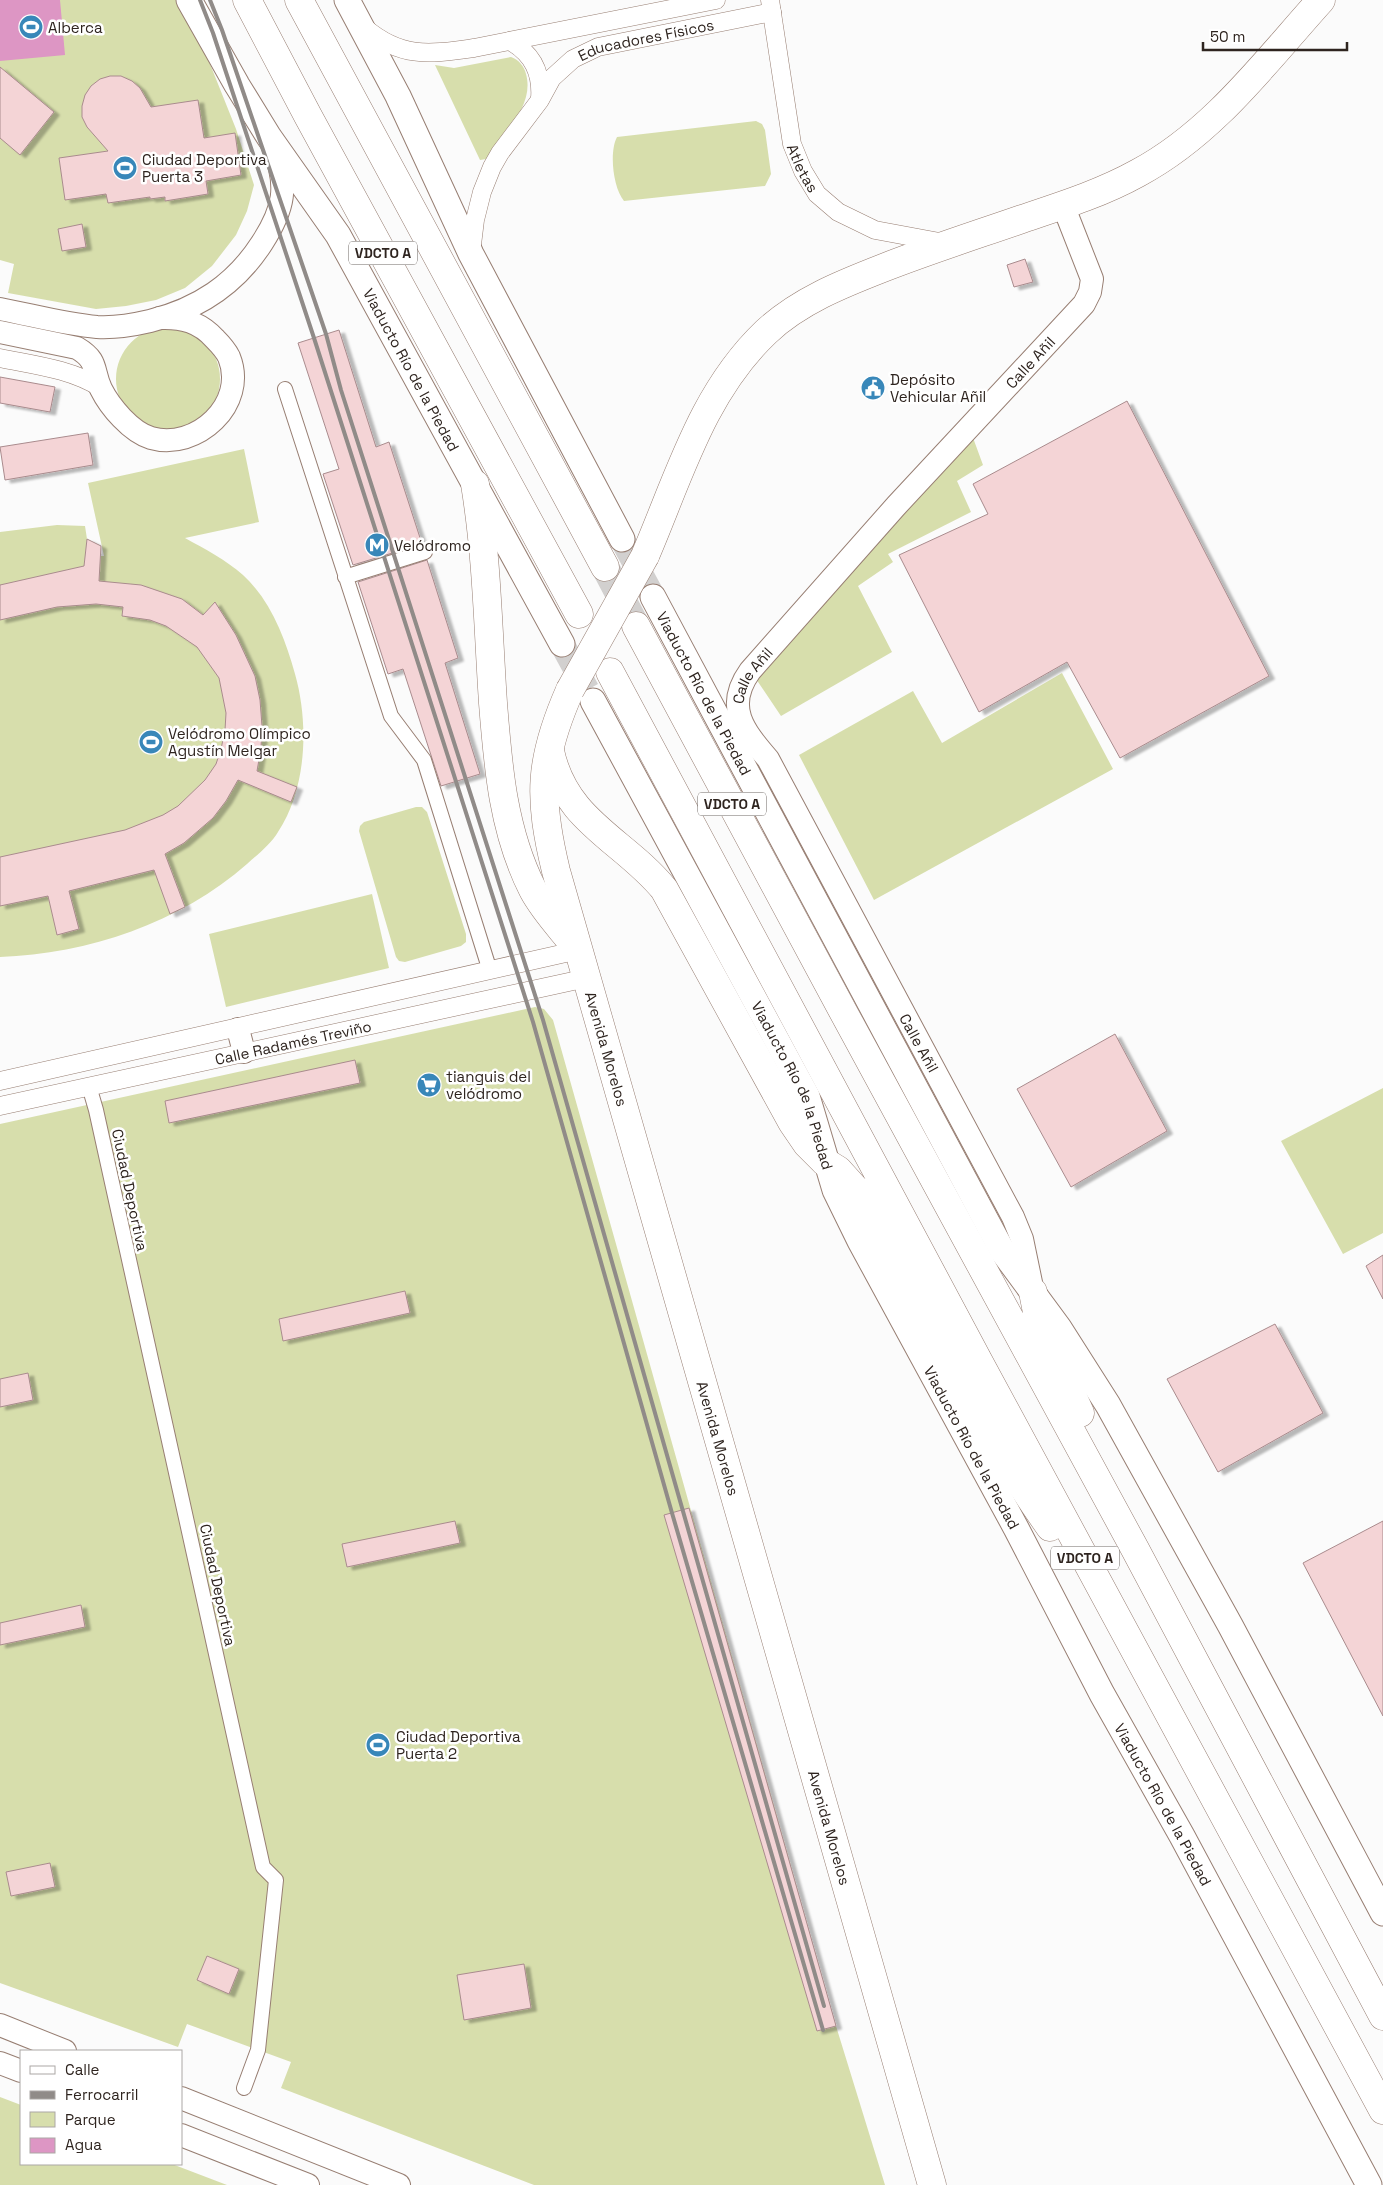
<svg xmlns="http://www.w3.org/2000/svg" width="1383" height="2185" font-family="'Space Grotesk',sans-serif">
<defs>
<filter id="shadow"><feDropShadow dx="5.5" dy="3" stdDeviation="1" flood-color="#0004"/></filter>
</defs>
<rect width="100%" height="100%" fill="#fbfbfb"/>
<path fill="#d7deac" d="M0 0H180L196 29 236 129 254 185 247 211 236 235 212 266 185 288 156 300 126 306 96 309 8 293 14 264 0 260Z
M511 57C519 60 524 66 526 74 535 106 503 134 486 159L480 160 435 65 454 68Z
M756 121 762 124 765 130 771 174 765 186 624 201C613 188 609 152 617 137Z
M116 379a52 52 0 1 1 104 0a52 52 0 1 1-104 0Z
M972 435 983 465 957 481 971 512 888 554 893 562 858 586 892 652 781 716 754 676Z
M244 449 259 522 185 538C205 549 226 560 243 575 271 601 285 638 295 674 309 723 307 788 278 832 271 844 257 855 247 864 180 923 88 954 0 957V532L57 525 85 526 87 539 101 546 100 556H104L88 483Z
M1062 673 1113 769 874 900 799 755 913 691 942 743Z
M416 807H422L427 812 466 934V942L461 946 405 962 399 961 396 957 359 831 360 826 364 822Z
M372 894 389 968 226 1007 209 934Z
M535 1007 544 1009 553 1020 836 2026 885 2185H534L281 2088 291 2062 187 2024 178 2047 0 1983V1124Z
M1383 1088V1233L1343 1254 1281 1141Z
M0 2097 21 2105V2164H172L227 2185H0Z"/>
<path fill="#dd96c4" d="M0 0H60L65 55 0 61Z"/>
<path fill="#f4d4d6" stroke="#a98b8d" filter="url(#shadow)" d="M0 67 54 112 20 155 0 138Z
M110 76H121L132 81 140 88 151 107 198 100 204 138 235 133 241 175 206 181 208 194 165 201V197L150 199V197L108 203 106 194 65 200 59 158 108 151 87 127 82 117V106L85 95 91 86 100 79Z
M82 224 86 247 62 251 58 229Z
M1025 259 1033 282 1014 287 1007 265Z
M339 330 376 447 389 442 422 544 353 565 323 474 339 469 298 343Z
M0 377 55 387 50 412 0 403Z
M1127 401 1269 676 1120 758 1067 662 979 712 899 555 988 514 973 484Z
M88 433 93 465 5 480 0 447Z
M87 539 101 546 99 581 141 585 182 599 203 615 215 602 236 635 255 676 260 700 262 726 261 748 257 771 297 787 291 802 238 780 226 801 213 818 184 843 165 854 185 907 170 914 154 870 69 891 79 929 57 935 48 896 0 906V857L125 830 163 815 178 806 205 780 216 764 221 749 225 730 226 713 219 678 197 647 166 626 150 620 122 616 123 607 96 604 57 607 0 620V585L84 566Z
M427 560 458 658 445 663 480 774 441 786 403 669 388 674 358 582Z
M1115 1034 1167 1131 1071 1187 1017 1089Z
M355 1060 360 1083 169 1123 165 1101Z
M1383 1255V1299L1366 1266Z
M405 1291 410 1313 283 1341 279 1319Z
M1275 1324 1323 1413 1218 1472 1167 1379Z
M28 1373 33 1400 0 1407V1379Z
M689 1508 836 2026 817 2031 664 1515Z
M455 1521 460 1543 347 1567 342 1544Z
M1383 1521V1716L1303 1563Z
M81 1605 85 1627 0 1645V1623Z
M50 1863 55 1887 11 1896 6 1872Z
M207 1956 239 1969 229 1994 197 1980Z
M524 1964 531 2008 464 2020 457 1975Z"/>
<g fill="none" stroke-linecap="round" stroke-linejoin="round">
<path stroke="#d2d0cf" stroke-width="25" stroke-dasharray="25 12" stroke-linecap="butt" d="M622 539 653 597
M562 644 587 690"/>
<path stroke="#d2d0cf" stroke-width="28" stroke-dasharray="28 14" stroke-linecap="butt" d="M605 567 636 626"/>
<defs>
<path id="pedestrian" d="M285 389 391 716 424 760 490 971
M345 577 425 552
M89 1086 96 1110 263 1867 276 1880 258 2050 244 2088"/>
<g id="minor">
<path id="s1" d="M770 0 792 144 803 171 817 194 838 212 875 230 945 243"/>
<path d="M365 28C402 59 430 54 474 48L716 0"/>
<path d="M510 41C533 54 542 73 540 99"/>
<path id="s2" d="M471 253 475 220 482 192 492 167 500 153 540 100 552 78 573 59 598 47 772 12"/>
<path d="M0 358C34 365 71 369 101 388"/>
<path d="M0 1081 579 950"/>
<path id="s3" d="M0 1106 587 978"/>
</g>
<g id="tertiary">
<path d="M0 309C32 315 64 324 97 327 114 328 133 325 150 321 198 309 235 285 262 243 284 209 289 186 273 147"/>
<path d="M0 332 77 348C99 361 92 370 101 389 110 407 131 432 151 438 196 451 248 404 229 357 226 351 220 344 215 339 200 322 182 317 160 318"/>
<path d="M238 1029 244 1052"/>
<path id="s4" d="M1033 1292 1022 1239 1013 1217 768 759C744 731 724 707 750 671L896 506 1084 304 1090 292 1092 279 1063 205"/>
<path d="M0 2025 65 2051"/>
<path d="M0 2063 21 2071"/>
<path d="M181 2098 399 2185"/>
<path d="M181 2135 308 2185"/>
</g>
<g id="secondary">
<path id="s5" d="M189 0 237 85 269 137 338 235 562 644"/>
<path d="M347 0 398 96 471 254 622 539"/>
<path id="s6" d="M653 597 1003 1252 1059 1328 1108 1405 1230 1625 1383 1913"/>
<path id="s7" d="M593 701 807 1096 835 1190 860 1241 1016 1528 1102 1694 1182 1836 1369 2185"/>
</g>
<g id="primary">
<path d="M475 484C487 557 488 629 493 703 498 767 503 831 533 890 543 909 558 925 571 941"/>
<path d="M645 556C679 477 702 393 766 332 799 301 842 284 883 268 929 250 976 235 1022 219 1061 206 1102 193 1138 173 1213 133 1265 62 1321 0"/>
<path id="s8" d="M570 690C539 760 538 797 556 871L932 2185"/>
<path d="M550 751C565 822 624 840 664 889L792 1122 807 1144 825 1162"/>
</g>
<path id="motorway" d="M247 0 308 116 579 614
M299 0 605 567
M636 626 846 1017 1135 1549 1383 2016
M610 672 979 1362 1383 2110
M825 1162 838 1170 857 1191C924 1301 975 1422 1050 1527
M1033 1292 1039 1322 1080 1413"/>
</defs>
<use href="#pedestrian" stroke="#977e72" stroke-width="16"/>
<use href="#minor" stroke="#977e72" stroke-width="19"/>
<use href="#tertiary" stroke="#977e72" stroke-width="24"/>
<use href="#secondary" stroke="#977e72" stroke-width="27"/>
<use href="#primary" stroke="#977e72" stroke-width="29"/>
<use href="#motorway" stroke="#977e72" stroke-width="29"/>
<use href="#pedestrian" stroke="#fff" stroke-width="14"/>
<use href="#minor" stroke="#fff" stroke-width="18"/>
<use href="#tertiary" stroke="#fff" stroke-width="22"/>
<use href="#secondary" stroke="#fff" stroke-width="25"/>
<use href="#primary" stroke="#fff" stroke-width="28"/>
<use href="#motorway" stroke="#fff" stroke-width="28"/>
<path stroke="#908b88" stroke-width="4" d="M200 0 213 33 314 338 533 1022 672 1513 823 2030
M210 0 222 30 326 334 341 390 543 1020 824 2006"/>
<defs>
<path id="primary-bridge" d="M570 690 645 556"/>
</defs>
<use href="#primary-bridge" stroke="#977e72" stroke-width="29" stroke-linecap="butt"/>
<use href="#primary-bridge" stroke="#fff" stroke-width="28"/>
</g>
<defs>
<symbol id="stadium-disc" viewBox="-11 -11 22 22"><circle r="9.5" fill="#3887b9" stroke="#fff"/><path d="M0-5a6.5 5 0 1 0 0 10a6.5 5 0 1 0 0-10ZM-3.5-1.8h7v3.6h-7Z" fill="#fff"/></symbol>
<symbol id="civic-disc" viewBox="-11 -11 22 22"><circle r="9.5" fill="#3887b9" stroke="#fff"/><path d="M-.6-6.5H3V-4.5H.6V-3L4-1V1h2V6H-6V1h2V-1L-.6-3ZM-1.2 2.5V6h2.4V2.5Z" fill="#fff"/></symbol>
<symbol id="metro-disc" viewBox="-11 -11 22 22"><circle r="9.5" fill="#3887b9" stroke="#fff"/><path d="M-5.5 5V-5H-3L0 0L3-5H5.5V5H3V-.5L0 4L-3-.5V5Z" fill="#fff"/></symbol>
<symbol id="supermarket-disc" viewBox="-11 -11 22 22"><circle r="9.5" fill="#3887b9" stroke="#fff"/><path d="M-6-5.5h2.5l.6 2H6L4.5 2H-2.5L-4.4-4H-6ZM-1.5 3.2a1.3 1.3 0 1 0 .1 0ZM3 3.2a1.3 1.3 0 1 0 .1 0Z" fill="#fff"/></symbol>
</defs>
<g fill-rule="evenodd">
<use href="#stadium-disc" x="17" y="13" width="28" height="28"/>
<use href="#stadium-disc" x="111" y="154" width="28" height="28"/>
<use href="#civic-disc" x="859" y="374" width="28" height="28"/>
<use href="#metro-disc" x="363" y="531" width="28" height="28"/>
<use href="#stadium-disc" x="137" y="728" width="28" height="28"/>
<use href="#supermarket-disc" x="415" y="1071" width="28" height="28"/>
<use href="#stadium-disc" x="364" y="1731" width="28" height="28"/>
</g>
<g text-anchor="middle" dominant-baseline="central" stroke-width="5" stroke-linejoin="round" paint-order="stroke">
<g fill="#fff" stroke="#6d6662" stroke-width="1">
<rect x="349" y="241.5" width="68" height="23" rx="4"/>
<rect x="698" y="792.5" width="68" height="23" rx="4"/>
<rect x="1051" y="1546.5" width="68" height="23" rx="4"/>
</g>
<g font-size="14" font-weight="bold" fill="#2e241f">
<text x="383" y="253">VDCTO A</text>
<text x="732" y="804">VDCTO A</text>
<text x="1085" y="1558">VDCTO A</text>
</g>
<g font-size="15" fill="#2e241f" stroke="#fff" text-anchor="start">
<text x="48" y="27">Alberca</text>
<text x="142" y="159">Ciudad Deportiva<tspan x="142" dy="17">Puerta 3</tspan></text>
<text x="890" y="379">Depósito<tspan x="890" dy="17">Vehicular Añil</tspan></text>
<text x="394" y="545">Velódromo</text>
<text x="168" y="733">Velódromo Olímpico<tspan x="168" dy="17">Agustín Melgar</tspan></text>
<text x="446" y="1076">tianguis del<tspan x="446" dy="17">velódromo</tspan></text>
<text x="396" y="1736">Ciudad Deportiva<tspan x="396" dy="17">Puerta 2</tspan></text>
</g>
<g font-size="15" fill="#2e241f" stroke="#fff">
<text stroke="none"><textPath href="#s2" startOffset="301">Educadores Físicos</textPath></text>
<text stroke="none"><textPath href="#s1" startOffset="172">Atletas</textPath></text>
<text stroke="none"><textPath href="#s4" startOffset="1114">Calle Añil</textPath></text>
<text stroke="none"><textPath href="#s5" startOffset="432">Viaducto Río de la Piedad</textPath></text>
<text stroke="none"><textPath href="#s4" startOffset="694">Calle Añil</textPath></text>
<text stroke="none"><textPath href="#s6" startOffset="109">Viaducto Río de la Piedad</textPath></text>
<text stroke="none"><textPath href="#s3" startOffset="300">Calle Radamés Treviño</textPath></text>
<text transform="translate(919 1043) rotate(61)">Calle Añil</text>
<text stroke="none"><textPath href="#s8" startOffset="371">Avenida Morelos</textPath></text>
<text stroke="none"><textPath href="#s7" startOffset="434">Viaducto Río de la Piedad</textPath></text>
<text transform="translate(130 1190) rotate(78)">Ciudad Deportiva</text>
<text stroke="none"><textPath href="#s8" startOffset="776">Avenida Morelos</textPath></text>
<text stroke="none"><textPath href="#s7" startOffset="839">Viaducto Río de la Piedad</textPath></text>
<text transform="translate(218 1585) rotate(78)">Ciudad Deportiva</text>
<text stroke="none"><textPath href="#s7" startOffset="1244">Viaducto Río de la Piedad</textPath></text>
<text stroke="none"><textPath href="#s8" startOffset="1181">Avenida Morelos</textPath></text>
</g>
</g>
<rect x="20" y="2050" width="162" height="115" fill="#ffffff" stroke="#aba7a5"/>
<rect x="30" y="2066" width="25" height="8" fill="#ffffff" stroke="#aba7a5"/>
<text x="65" y="2075" font-size="15" fill="#2e241f">Calle</text>
<rect x="30" y="2091" width="25" height="8" fill="#908b88" stroke="#aba7a5"/>
<text x="65" y="2100" font-size="15" fill="#2e241f">Ferrocarril</text>
<rect x="30" y="2112" width="25" height="15" fill="#d7deac" stroke="#aba7a5"/>
<text x="65" y="2125" font-size="15" fill="#2e241f">Parque</text>
<rect x="30" y="2138" width="25" height="15" fill="#dd96c4" stroke="#aba7a5"/>
<text x="65" y="2150" font-size="15" fill="#2e241f">Agua</text>
<path d="M1203 42v8h144v-8" fill="none" stroke="#2e241f" stroke-width="2.5"/>
<text x="1210" y="42" font-size="15" fill="#2e241f" stroke="#ffffff" stroke-width="4" paint-order="stroke">50 m</text>
</svg>
